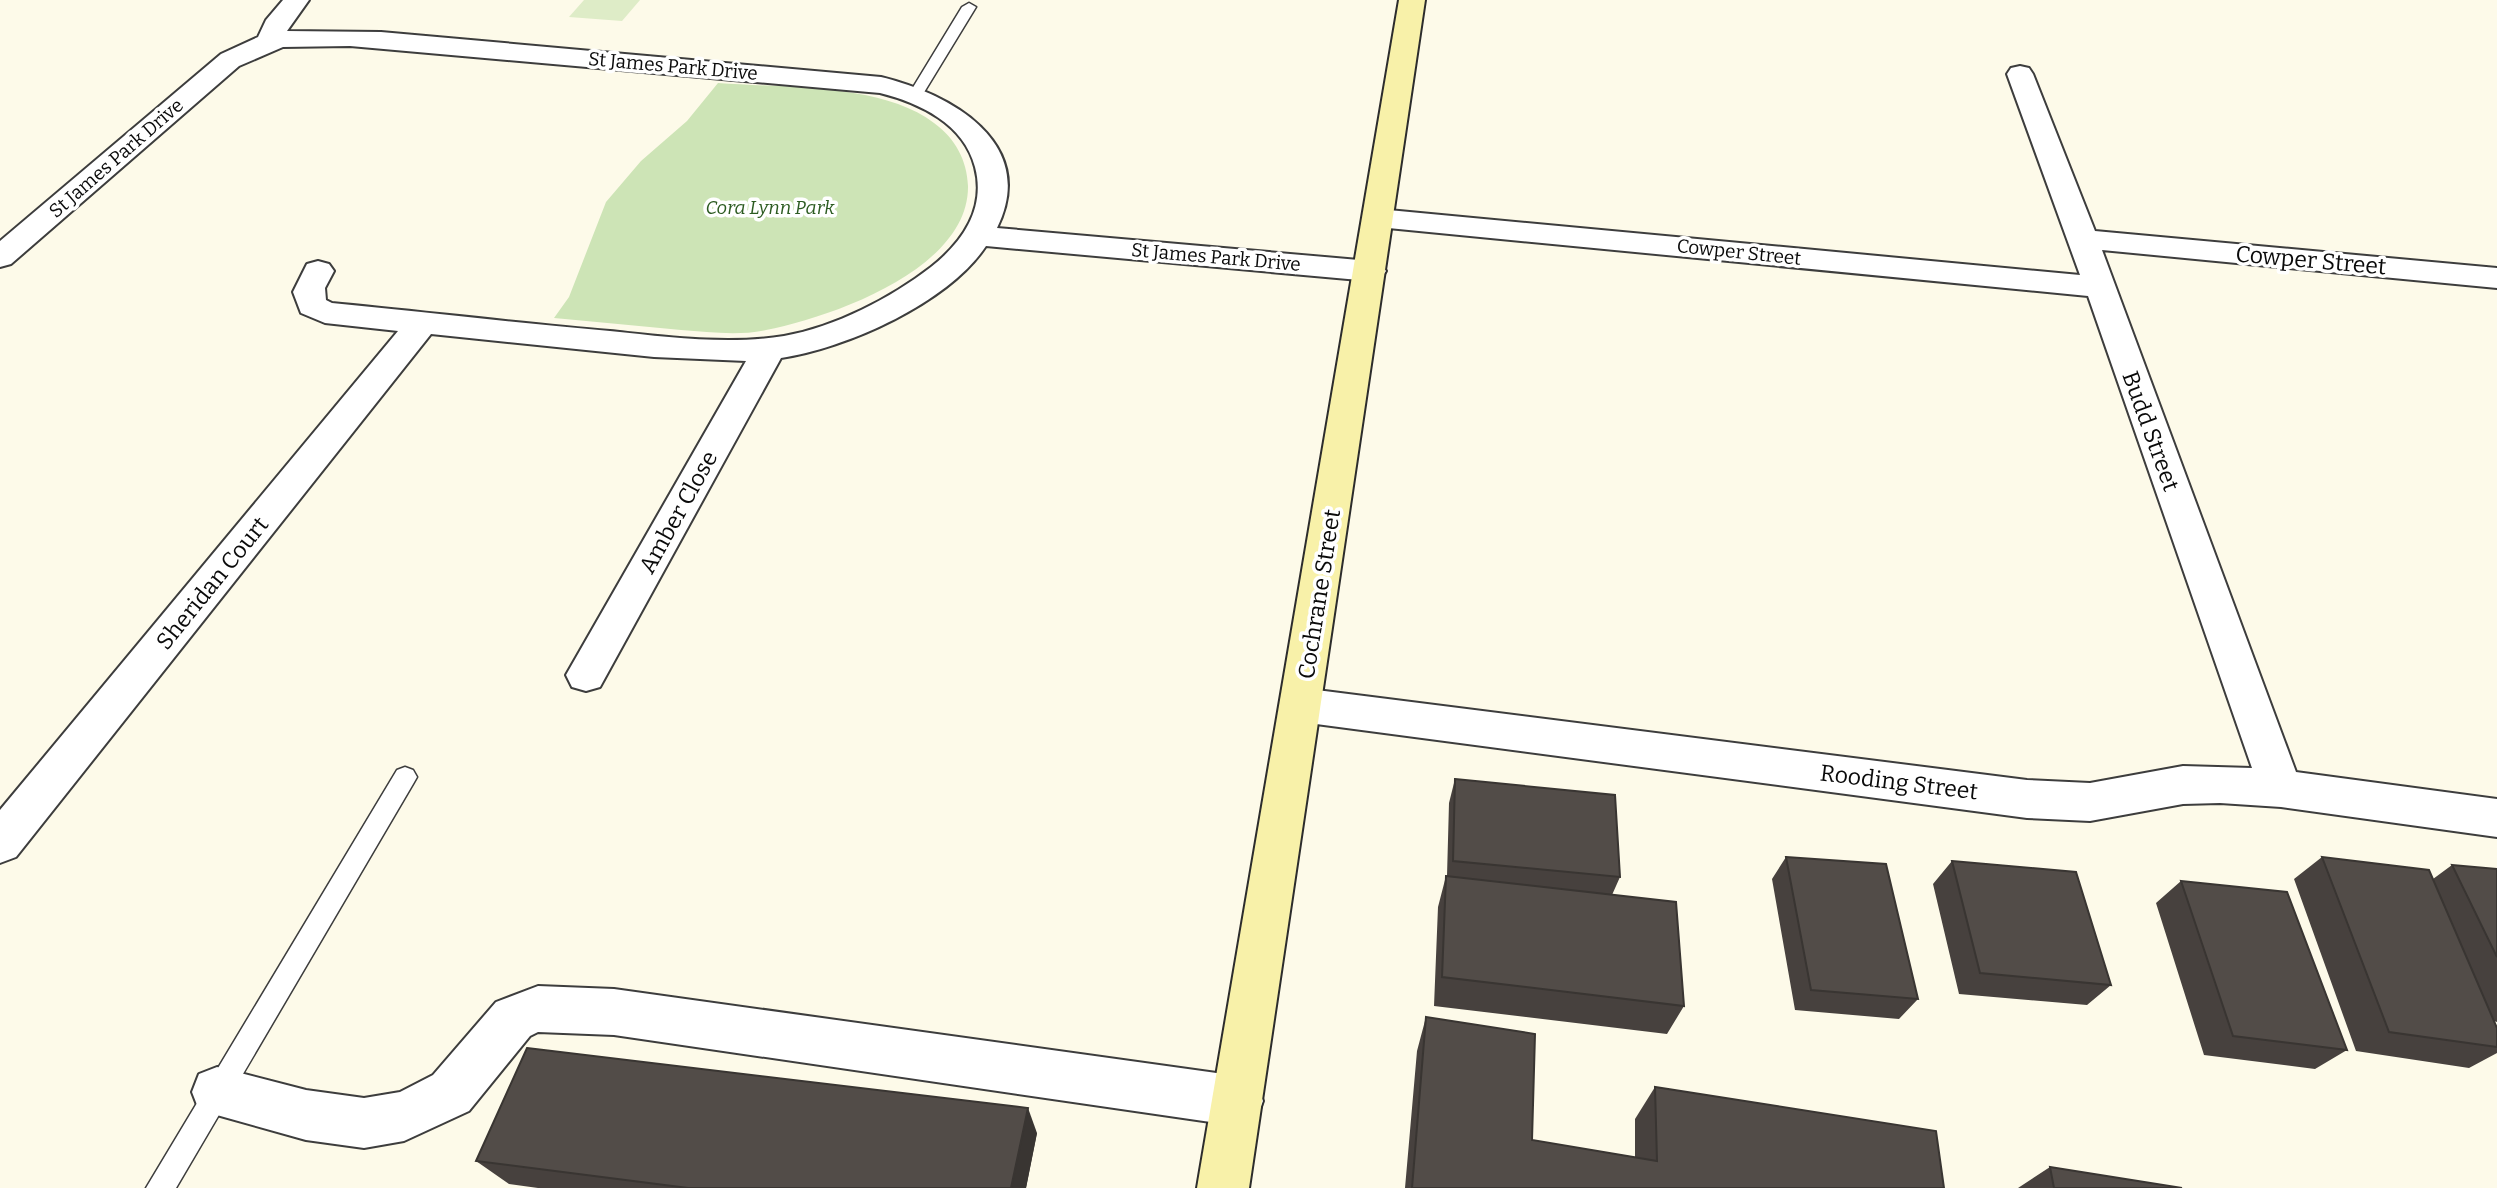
<svg xmlns="http://www.w3.org/2000/svg" width="2497" height="1188" font-family="Bitter,serif">
<rect width="100%" height="100%" fill="#fdfae9"/>
<path fill="#cde4b6" d="M718 83C782 88 882 83 934 123 955 138 967 160 968 186 969 269 832 317 766 330 738 336 709 332 681 330 639 326 597 322 554 318L569 297 606 202 641 161 687 121Z"/>
<path fill="#deecc7" d="M584 0H640L622 21 569 17Z"/>
<g fill="none" stroke-linecap="round" stroke-linejoin="round">
<defs>
<path id="lane" d="M969 3 976 7 923 94 921 97H911L909 94 962 7Z
M405 767 413 770 417 777 413 784 176 1188H146L397 770Z"/>
<path id="street" d="M283 0H309L287 31 381 32 881 77C950 94 1039 142 997 228L1370 261 1381 264 1386 271 1381 278 1370 281 986 246C948 303 847 348 781 358L600 687 586 691 572 687 566 675 746 361 654 357 431 334 16 857 0 863V810L398 331 325 323 301 313 293 292 307 264 318 261 329 264 334 271 325 288 326 300 332 303C425 312 517 323 610 331 668 337 727 345 784 336 835 327 891 298 931 267 963 242 986 208 975 167 964 124 920 103 880 93L350 46 283 47 239 66 11 264 0 267V241L221 54 258 37 266 20Z
M2020 66 2029 68 2033 74 2095 231 2497 268V288L2102 250 2296 772 2497 799V837L2281 807 2220 803 2183 804 2090 821 2027 818 1301 722 1286 717 1280 705 1286 693 1301 688 2027 780 2090 783 2183 766 2252 768 2088 296 1378 227 1367 224 1363 218 1367 212 1378 209 2080 275 2007 74 2011 68Z
M538 986 614 989 1238 1076 1256 1083 1263 1101 1256 1119 1238 1126 614 1035 538 1032 530 1036 469 1111 404 1141 364 1148 306 1140 199 1110 192 1092 199 1074 217 1067 306 1090 364 1098 400 1092 433 1075 496 1002Z"/>
<path id="secondary" d="M1399 0H1425L1249 1188H1197Z"/>
</defs>
<use href="#lane" stroke="#3d3d3d" stroke-width="3"/>
<use href="#street" stroke="#3d3d3d" stroke-width="4"/>
<use href="#secondary" stroke="#2c2c2c" stroke-width="4"/>
<use href="#lane" fill="#fff" fill-rule="evenodd"/>
<use href="#street" fill="#fff" fill-rule="evenodd"/>
<use href="#secondary" fill="#f8f1a9" fill-rule="evenodd"/>
</g>
<path fill="#47413e" d="M1455 779 1620 877 1612 895 1684 1006 1667 1034 1434 1006 1438 907 1446 876H1447L1449 803Z
M1786 857 1918 999 1899 1019 1795 1010 1772 879Z
M2322 857 2433 879 2452 865 2497 869V1022L2494 1021 2497 1028V1053L2469 1068 2356 1051 2294 879Z
M1952 861 2111 985 2087 1005 1959 994 1933 884Z
M2181 881 2347 1050 2315 1069 2204 1055 2156 903Z
M1426 1017 1532 1140 1635 1157V1119L1655 1087 1944 1188H1405L1417 1051Z
M1037 1133 1026 1188H538L509 1184 476 1161Z
M2050 1167 2182 1188H2018Z"/>
<path fill="#393532" d="M1028 1108 1037 1133 1026 1188H1011Z"/>
<path fill="#524c48" stroke="#393532" stroke-width="2" d="M1455 779 1615 795 1620 877 1453 861Z
M1786 857 1886 864 1918 999 1811 990Z
M2322 857 2429 870 2497 1028V1047L2389 1032Z
M1952 861 2076 872 2111 985 1980 973Z
M2452 865 2497 869V957Z
M1446 876 1676 902 1684 1006 1442 977Z
M2181 881 2287 892 2347 1050 2233 1036Z
M1426 1017 1535 1034 1532 1140 1657 1161 1655 1087 1936 1131 1944 1188H1412Z
M527 1048 1028 1108 1011 1188H688L476 1161Z
M2050 1167 2182 1188H2054Z"/>
<g text-anchor="middle" dominant-baseline="central" stroke-width="7" stroke-linejoin="round" paint-order="stroke">
<g font-size="19" fill="#0a0a0a" stroke="#fff">
<text transform="translate(673 66) rotate(5)">St James Park Drive</text>
<text transform="translate(116 158) rotate(-41)">St James Park Drive</text>
<text transform="translate(1739 252) rotate(6)">Cowper Street</text>
<text transform="translate(1216 257) rotate(5)">St James Park Drive</text>
</g>
<g font-size="19" font-style="italic" fill="#2c5b21" stroke="#fff">
<text x="770" y="207">Cora Lynn Park</text>
</g>
<g font-size="23" fill="#0a0a0a" stroke="#fff">
<text transform="translate(2311 260) rotate(5)">Cowper Street</text>
<text transform="translate(2151 431) rotate(70)">Budd Street</text>
<text transform="translate(678 512) rotate(-61)">Amber Close</text>
<text transform="translate(212 583) rotate(-51)">Sheridan Court</text>
<text transform="translate(1319 594) rotate(-81)">Cochrane Street</text>
<text transform="translate(1899 782) rotate(7)">Rooding Street</text>
</g>
</g>
</svg>
